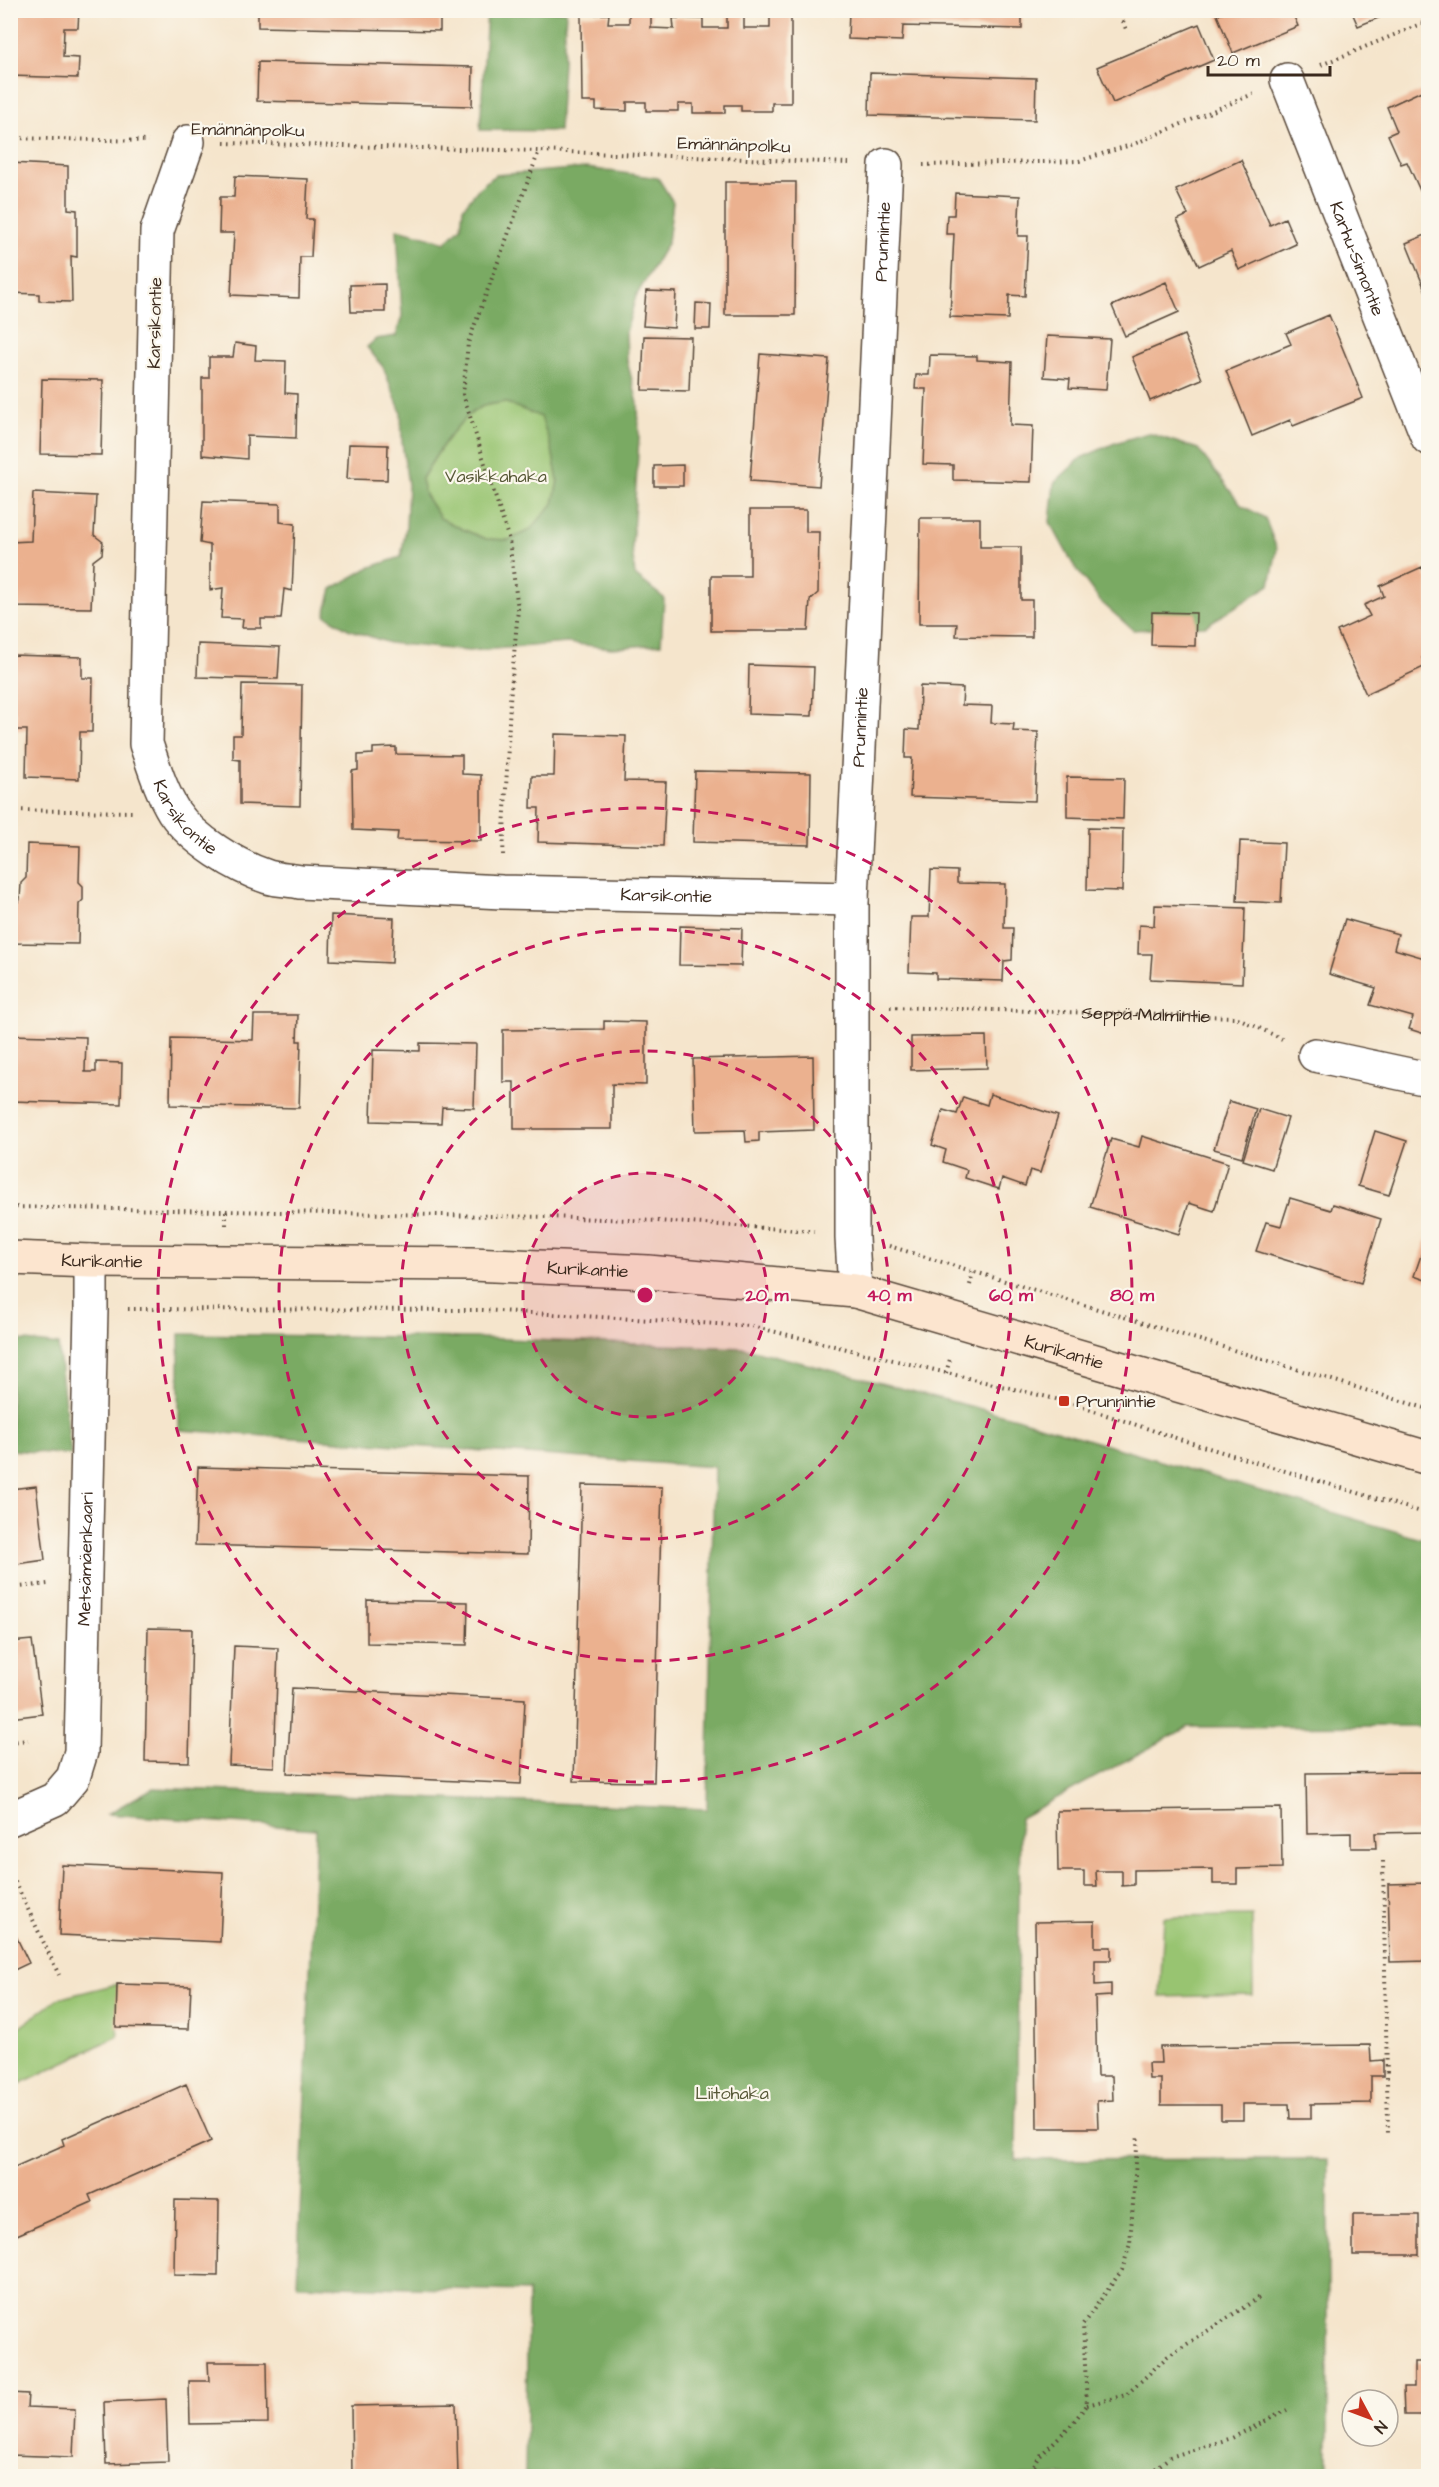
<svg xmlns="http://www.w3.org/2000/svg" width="1439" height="2487" font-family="'Architects Daughter',sans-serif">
<rect width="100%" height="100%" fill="#fbf7ec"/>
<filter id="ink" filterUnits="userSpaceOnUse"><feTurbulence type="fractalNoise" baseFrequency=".0167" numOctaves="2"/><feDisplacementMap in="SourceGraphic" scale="12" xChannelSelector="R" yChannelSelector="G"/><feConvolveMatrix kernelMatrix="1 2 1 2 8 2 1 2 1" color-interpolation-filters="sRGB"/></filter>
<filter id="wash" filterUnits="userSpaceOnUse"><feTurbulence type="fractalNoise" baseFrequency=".008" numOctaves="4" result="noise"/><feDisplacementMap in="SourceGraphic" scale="24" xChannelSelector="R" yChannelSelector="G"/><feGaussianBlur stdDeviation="1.35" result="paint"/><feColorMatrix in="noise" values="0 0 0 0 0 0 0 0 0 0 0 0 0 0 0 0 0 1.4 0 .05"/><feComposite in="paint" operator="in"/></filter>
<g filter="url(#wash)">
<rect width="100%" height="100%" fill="#f5e5cc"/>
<path fill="#98c471" stroke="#6a7748" stroke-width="1.5" d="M504 402 541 416 552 449 558 481 553 504 530 530 509 540 486 539 462 529 440 518 425 495 421 480C436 457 455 420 481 407 487 404 497 404 504 402Z
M1252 1916 1253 1995 1160 1997 1164 1917Z
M117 1984 118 2036 11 2088V2034L57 1999Z"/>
<path fill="#7aaa63" stroke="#5a6a40" stroke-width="1.5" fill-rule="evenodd" d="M487 11H566L559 131 480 130Z
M587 168 658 178 673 202 668 242 636 296 626 332 627 361 638 403 639 438 632 548 635 575 664 598 661 644 612 648 567 643 469 651 389 643 348 629 325 615 332 589 368 568 401 557 406 527 408 485 402 443 401 412 383 367 367 347 376 339 396 336 402 316 397 229 425 236 445 243 461 227 463 208 479 188 495 175ZM504 402 541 417 552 449 558 481 553 504 530 530 509 540 486 539 462 529 440 518 425 495 421 480C435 457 456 420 481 407 487 404 497 404 504 402Z
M1148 433 1198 449 1241 505 1265 518 1277 549 1270 585 1205 626 1133 630 1100 601 1073 564 1050 522 1054 483 1081 458 1115 443Z
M179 1334 478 1338 745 1348 1016 1418 1428 1541V1726L1188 1727 1020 1818 1016 2160 1328 2159V2476H525L528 2291 297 2285 316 1829 107 1814 153 1788 707 1809 714 1467 179 1430Z
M10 1339 58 1345 71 1455 11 1450Z"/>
<g id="blocks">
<path fill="#ebb18f" d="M10 10H79L78 28H64L63 57 79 58 78 78 10 76Z
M258 10H440V31L258 27Z
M629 10H651V28L674 29 673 18 703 19V28H727V10H744V28H770V16H791V103H772V111H741V105H725V113H693V104H678V111H646V102H627V111L596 110V102H582L581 15 609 14 608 23H629Z
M849 10H1022V29L903 26 902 41 848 39Z
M1228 10H1291L1298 26 1233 53 1217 15Z
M1351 10H1396V11L1358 26Z
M1199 24 1214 60 1113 103 1097 67Z
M258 62 473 67 472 106 257 101Z
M870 73 1036 78 1035 120 869 115Z
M1428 88V195L1423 197 1407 162 1401 164 1388 135 1397 131 1387 107Z
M1241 160 1270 225 1285 218 1296 244 1239 270 1231 251 1199 266 1177 220 1188 215 1176 190Z
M10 163 68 166V209L77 210V257L71 256 72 302 39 301V294L10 293Z
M235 176 308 179 306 219H313L311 257H300L299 298 231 295 234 233H219L220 197H234Z
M725 182H796L795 315H725Z
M955 193 1020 196 1018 236H1028L1025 296 1009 295 1008 319 950 317 954 234H946L947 215H954Z
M1428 234V297L1406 243Z
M1166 282 1179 312 1125 336 1112 306Z
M385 284V312H351L350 285Z
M646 291 676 292 674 328 643 326Z
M696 303 711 304 710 329H695Z
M1329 315 1363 398 1293 426 1290 420 1252 436 1226 371 1291 344 1286 333Z
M1184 335 1202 379 1150 401 1132 357Z
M644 336 691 337 689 391 642 390Z
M1047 336 1110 339 1106 390 1069 388 1070 379 1044 377Z
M235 343 256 346 255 360 286 361 285 393 297 394 296 438 247 436V459L202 455V378H209V357H233Z
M760 354 829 359 819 486 750 481Z
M930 355 977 356V360L1012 362 1010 425 1033 426 1031 482 953 480V465L923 464 926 389H915L916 375H929Z
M42 379 103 380 101 455 40 454Z
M349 444 388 445 387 480 347 479Z
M683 465V486H654V466Z
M33 493 96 496 94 535 103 542 102 554 93 561 91 608 10 607V542L31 541Z
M203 501 280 504V522L295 524 292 591 284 589 281 619H261V628H242L243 619 221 618 223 588 210 590V545L200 543Z
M750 510H806V532H819L818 593 810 600 808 631H711V576H750Z
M920 518H980V547H1021V600H1032V637L956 636 957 624H919Z
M1422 567 1428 581V656L1422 658 1426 666 1366 694 1337 631 1370 616 1364 605 1384 596 1380 586Z
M1152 612 1196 613 1195 646 1151 645Z
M198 644 280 647 278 679 197 677Z
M10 655 82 657V678H93L92 732H80L79 779 26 777 27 730H16V712H10Z
M749 665 814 667 812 716 748 714Z
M242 684 302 685 300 806 240 804V760L233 759V735H241Z
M920 686 963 688 962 705 992 706 991 723 1014 724 1013 731 1038 732 1035 801 910 797 912 758H905L906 729 919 730Z
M555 734 626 736 624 781 666 782 663 846 538 842 539 808H531L532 776H554Z
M396 747V754L462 755V774L481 775V841L397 840 398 832 353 830 352 771 358 770V755L373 754V748Z
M695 771 811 773 810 845 693 842Z
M1067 777 1124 778 1123 819 1067 817Z
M1088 828 1123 829 1122 891 1087 890Z
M1240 841 1284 843 1281 903 1237 901Z
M27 844 80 846 79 882 83 886V900L79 904 78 944 10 943V910L20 900 21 883 26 878Z
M931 870 957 871V883L1005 884 1004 928H1013L1012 960 1004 961 1003 981 936 979V973L909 972 911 917H929Z
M1155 905 1245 908 1242 983 1150 979 1152 954H1138L1139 925 1154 926Z
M331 915 394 918 392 963 330 960Z
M1345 919 1398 934 1394 949 1428 959V1035L1409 1029 1413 1017 1370 1005 1376 988 1329 974Z
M680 926 742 928 741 966 679 965Z
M254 1015H298L297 1041H301L299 1108 170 1105 171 1038 253 1040Z
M604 1021 646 1022V1085L612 1084V1129H514V1082H503V1030L604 1029Z
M10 1035 86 1037 85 1072H96V1062L122 1063 121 1104 10 1101Z
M986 1036 987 1068 911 1070V1037Z
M420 1043 476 1044 474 1108 442 1107 441 1123 371 1121 373 1050 420 1051Z
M813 1056 814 1130 759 1132V1141L746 1142 745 1130 695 1131 693 1059Z
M990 1094 1058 1116 1040 1173 1030 1170 1025 1186 1002 1178 999 1189 965 1178 967 1170 943 1162 946 1150 932 1145 943 1110 957 1114 963 1097 987 1105Z
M1229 1101 1256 1109 1242 1157 1214 1149Z
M1259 1109 1288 1118 1272 1169 1243 1160Z
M1375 1131 1407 1141 1389 1195 1358 1186Z
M1142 1136 1228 1163 1214 1211 1189 1203 1179 1234 1090 1207 1111 1139 1139 1147Z
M1290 1198 1331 1210 1333 1204 1381 1219 1361 1283 1256 1251 1266 1222 1281 1226Z
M1428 1235V1281L1414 1276Z
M198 1467 529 1476 528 1554 195 1545Z
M582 1485 662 1487 654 1782 574 1781Z
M36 1486 45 1560 10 1565V1489Z
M367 1600 468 1602 467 1645 367 1643Z
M148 1628 192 1629 189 1762 145 1761Z
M32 1640 42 1714 10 1718V1642Z
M234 1646 278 1648 274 1767 229 1765Z
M292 1688 525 1699 521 1784 287 1773Z
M1428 1772V1832L1375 1833 1376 1848H1351V1833L1307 1834 1306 1773Z
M1281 1808 1282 1868 1237 1869V1884H1213V1869L1134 1870V1885L1122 1886V1871H1096L1097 1886H1084V1871H1058L1057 1811Z
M62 1865 223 1872 220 1942 59 1935Z
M1428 1883V1961L1390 1962 1388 1884Z
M1095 1921V1947H1111V1960H1095V1985L1111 1984V1996L1095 1997 1097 2076H1112L1113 2100 1097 2101 1098 2128H1037L1035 1922Z
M10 1924 29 1963 10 1972Z
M117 1984 191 1986 189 2029 116 2027Z
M1370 2045 1371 2061 1383 2060V2076H1371V2103L1311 2104V2119H1290L1289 2104H1243V2120H1221V2105H1161V2079H1149L1148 2063H1161L1160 2047Z
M186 2084 211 2141 89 2195 92 2202 10 2238V2169L64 2145 62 2139Z
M175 2200 219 2201 218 2276 174 2275Z
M1353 2215H1419V2255H1353Z
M208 2362H267L268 2423 190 2424 189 2381H209Z
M1414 2362H1428V2415H1404L1403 2387H1414Z
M10 2393 28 2394 27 2407 75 2409 73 2457 10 2455Z
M166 2399 168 2462 106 2464 104 2402Z
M456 2404 458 2476H352L351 2406Z"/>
</g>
</g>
<g filter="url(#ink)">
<use href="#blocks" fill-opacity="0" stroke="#574638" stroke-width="1.5"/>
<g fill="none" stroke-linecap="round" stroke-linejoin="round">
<defs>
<g id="minor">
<path id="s2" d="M1287 80 1428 438"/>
<path id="s3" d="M188 142 157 231 146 744C154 767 161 791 174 812 193 840 237 867 268 877 278 880 290 880 300 882L502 892 852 899"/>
<path d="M1315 1055 1428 1079"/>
<path id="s4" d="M855 1291 852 1238V899L886 165"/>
<path id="s5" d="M10 1819 55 1799 73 1778 81 1752 91 1309V1261"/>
</g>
<g id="secondary">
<path id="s6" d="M10 1258 91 1261 471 1264 648 1272 855 1291 1428 1458"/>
</g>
</defs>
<use href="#minor" stroke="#574638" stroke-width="36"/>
<use href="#secondary" stroke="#574638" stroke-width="36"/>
<g stroke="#574638" stroke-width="4" stroke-dasharray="1.5 4.5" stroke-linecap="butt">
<path d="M1119 10 1127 32"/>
<path d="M1321 65 1428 21"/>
<path d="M10 138 148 141"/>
<path d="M224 143 539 151 849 163"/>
<path d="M923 165 1079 161 1134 144 1253 94"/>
<path d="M10 810 132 812"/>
<path d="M503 855 510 701 518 609 509 540 463 394 468 343 539 151"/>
<path id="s1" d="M890 1007 1236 1017 1282 1039"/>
<path d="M10 1207 547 1217 657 1221 814 1231"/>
<path d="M226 1225V1210"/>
<path d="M889 1246 1428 1409"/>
<path d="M970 1285 973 1271"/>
<path d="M128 1309 482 1310 751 1326 1064 1401 1179 1439 1428 1514"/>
<path d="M946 1373 950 1359"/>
<path d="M10 1588 48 1584"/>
<path d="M10 1742 28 1740"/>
<path d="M1383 1861 1388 2134"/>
<path d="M10 1871 59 1975"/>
<path d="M1087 2405 1126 2395 1167 2357 1260 2297"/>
<path d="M1028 2476 1040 2456 1071 2425 1087 2405 1083 2324 1122 2270 1130 2244 1138 2134"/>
<path d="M1146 2476 1170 2457 1232 2438 1287 2410"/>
</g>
<use href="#minor" stroke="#fff" stroke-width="33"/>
<use href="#secondary" stroke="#fce5cf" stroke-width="33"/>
</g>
</g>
<circle cx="645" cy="1295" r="122" fill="#c2185b" fill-opacity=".12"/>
<g fill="none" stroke="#c2185b" stroke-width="3" stroke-dasharray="10 8">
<circle cx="645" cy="1295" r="122"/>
<circle cx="645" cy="1295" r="244"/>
<circle cx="645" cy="1295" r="366"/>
<circle cx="645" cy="1295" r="487"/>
</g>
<rect fill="#c8321e" stroke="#fbf7ec" stroke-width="2" x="1058" y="1395" width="12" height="12" rx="3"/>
<g text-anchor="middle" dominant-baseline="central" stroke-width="4.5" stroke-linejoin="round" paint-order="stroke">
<g font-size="18" fill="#3b2a1e" stroke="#fbf7ec">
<text transform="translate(248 130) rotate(1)">Emännänpolku</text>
<text transform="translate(734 145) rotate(2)">Emännänpolku</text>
<text stroke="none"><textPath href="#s4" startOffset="1050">Prunnintie</textPath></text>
<text stroke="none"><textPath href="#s2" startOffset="192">Karhu-Simontie</textPath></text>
<text transform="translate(155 323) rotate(-89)">Karsikontie</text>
<text stroke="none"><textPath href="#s4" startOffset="564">Prunnintie</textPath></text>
<text stroke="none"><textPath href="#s3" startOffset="692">Karsikontie</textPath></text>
<text stroke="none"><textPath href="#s3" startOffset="1196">Karsikontie</textPath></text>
<text stroke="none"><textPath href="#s1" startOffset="256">Seppä-Malmintie</textPath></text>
<text stroke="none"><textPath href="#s6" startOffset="92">Kurikantie</textPath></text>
<text stroke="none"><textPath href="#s6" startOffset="578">Kurikantie</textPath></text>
<text stroke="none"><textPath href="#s6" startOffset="1064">Kurikantie</textPath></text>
<text stroke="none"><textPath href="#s5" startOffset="297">Metsämäenkaari</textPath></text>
</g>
<g font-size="18" fill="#575837" stroke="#fbf7ec">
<text x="496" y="476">Vasikkahaka</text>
<text x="732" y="2093">Liitohaka</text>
</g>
<g font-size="18" fill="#3b2a1e" stroke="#fbf7ec" text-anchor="start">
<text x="1076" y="1401">Prunnintie</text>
</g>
</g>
<circle cx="645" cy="1295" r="9" fill="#c2185b" stroke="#fbf7ec" stroke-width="3"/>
<g font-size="18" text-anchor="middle" font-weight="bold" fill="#c2185b" stroke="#fbf7ec" stroke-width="4.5" stroke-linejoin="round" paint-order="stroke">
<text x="767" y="1301">20 m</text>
<text x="889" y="1301">40 m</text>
<text x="1011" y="1301">60 m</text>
<text x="1132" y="1301">80 m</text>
</g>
<rect width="1439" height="2487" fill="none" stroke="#fbf7ec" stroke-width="36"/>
<g transform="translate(1370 2418) rotate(131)"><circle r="28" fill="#fbf7ec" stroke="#aea59a" stroke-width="1.5"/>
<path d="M0-4.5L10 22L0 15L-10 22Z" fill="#c8321e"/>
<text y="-9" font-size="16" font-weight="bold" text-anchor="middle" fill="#3b2a1e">N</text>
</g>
<path d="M1208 66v9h122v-9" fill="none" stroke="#3b2a1e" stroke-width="3"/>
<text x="1217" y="66" font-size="18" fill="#3b2a1e" stroke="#fbf7ec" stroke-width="4.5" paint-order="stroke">20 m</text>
</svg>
